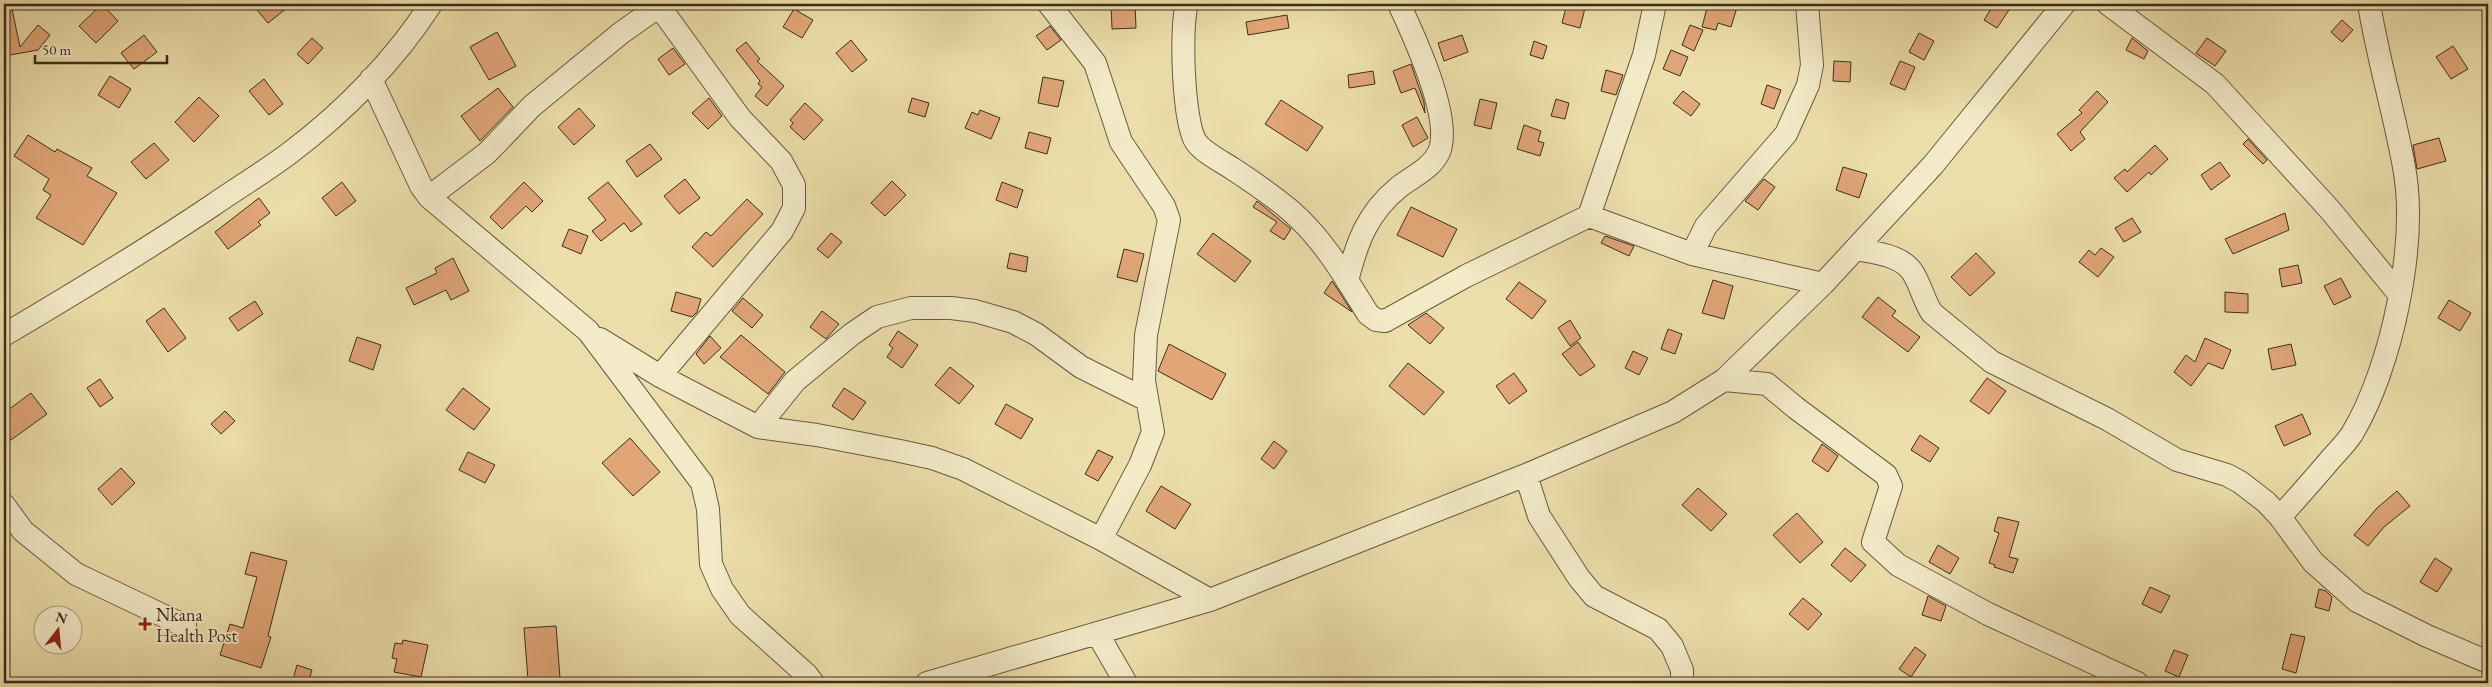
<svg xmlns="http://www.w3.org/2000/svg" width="2492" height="687" font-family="'EB Garamond',serif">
<rect width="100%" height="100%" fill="#ecdeaa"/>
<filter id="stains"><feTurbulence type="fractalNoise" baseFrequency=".004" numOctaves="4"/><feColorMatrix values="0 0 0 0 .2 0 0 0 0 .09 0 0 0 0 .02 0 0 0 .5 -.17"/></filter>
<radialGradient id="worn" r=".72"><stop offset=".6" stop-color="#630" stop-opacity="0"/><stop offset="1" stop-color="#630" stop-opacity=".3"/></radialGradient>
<path fill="#e0a678" stroke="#3b2e1c" d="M4 4H11L20 47 38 25 50 35 38 50 4 56Z
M102 4 118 21 96 43 79 26Z
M252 4H292L268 23Z
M1111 4H1135L1136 28 1112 29Z
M1567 4H1586L1580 28 1562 23Z
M1708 4H1738L1731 27 1718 23 1716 30 1702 27Z
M1994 4H2013L1997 28 1984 20Z
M794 9 813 20 802 38 783 27Z
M1287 15 1289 28 1248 35 1246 22Z
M2342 20 2353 30 2342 42 2331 32Z
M1690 25 1703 30 1694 51 1682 45Z
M1050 26 1061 40 1047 50 1036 36Z
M497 32 516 66 489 80 470 47Z
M1919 33 1934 41 1924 60 1909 52Z
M144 35 157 52 134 69 121 53Z
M1462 35 1468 52 1444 61 1438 43Z
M312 38 323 48 308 64 297 54Z
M2132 38 2148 51 2144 59 2126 50Z
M2207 38 2226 51 2215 66 2196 53Z
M851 40 867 60 852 72 836 53Z
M1534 41 1547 46 1543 59 1530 55Z
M746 42 760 59 757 61 784 86 767 106 755 96 762 87 758 84 760 81 736 50Z
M2453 46 2468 69 2451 79 2436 57Z
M673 48 685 64 669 75 658 59Z
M1671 50 1688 57 1680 76 1663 69Z
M1834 61 1851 62 1850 82 1833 81Z
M1900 61 1915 67 1905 90 1890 84Z
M1411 64 1424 102 1425 113 1415 88 1401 93 1393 71Z
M1606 70 1623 75 1616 95 1601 91Z
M1373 71 1375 84 1349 88 1348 75Z
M110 76 131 89 119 108 98 95Z
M1043 77 1064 81 1058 107 1038 103Z
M264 79 283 104 269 115 249 91Z
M1767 85 1781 90 1774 109 1761 104Z
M498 88 513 107 480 141 461 116Z
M1683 91 1700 104 1691 116 1673 103Z
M2097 91 2108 102 2080 132 2085 139 2071 151 2057 134 2082 113 2079 110Z
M199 97 219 116 194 142 175 122Z
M709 98 722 116 708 129 692 113Z
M912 98 929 103 925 117 908 112Z
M1480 99 1497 103 1491 129 1474 125Z
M1556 99 1569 103 1565 119 1551 116Z
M1281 100 1323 127 1307 151 1265 124Z
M805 103 823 120 804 140 790 127 793 123 790 120Z
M579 108 595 126 574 145 558 127Z
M980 110 1000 118 991 139 965 128 972 112 978 115Z
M1417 117 1428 138 1413 147 1402 125Z
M1524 125 1541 131 1538 141 1544 143 1540 156 1517 149Z
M1029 132 1051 138 1047 154 1025 148Z
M28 135 55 152 57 149 92 168 87 176 117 193 83 245 36 218 51 195 43 190 49 179 14 156Z
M2439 138 2446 161 2417 169 2413 145Z
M2248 139 2267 160 2263 164 2243 144Z
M154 143 169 160 146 179 131 162Z
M650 144 662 159 637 177 626 161Z
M2155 145 2168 159 2151 175 2149 172 2127 192 2114 178 2125 169 2127 172Z
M2220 162 2230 176 2211 190 2201 175Z
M1843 167 1867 174 1859 198 1836 190Z
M685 179 700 198 679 214 664 196Z
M1764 179 1775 187 1758 210 1745 201Z
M892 181 906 195 885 216 871 203Z
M342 182 356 201 336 216 322 198Z
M524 182 543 201 532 212 526 206 502 229 490 217Z
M608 182 642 224 631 232 624 223 601 241 592 231 606 220 588 198Z
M1002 182 1023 190 1017 208 996 200Z
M259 198 270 213 258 222 261 225 228 249 215 232Z
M747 199 763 214 713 267 692 247 706 232 711 236Z
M1257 201 1291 229 1284 240 1270 231 1277 222 1253 207Z
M1411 207 1457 229 1443 257 1397 235Z
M2285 213 2289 230 2233 254 2225 239Z
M2132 218 2141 232 2124 242 2115 228Z
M569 229 588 236 581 254 562 246Z
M831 233 842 242 828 258 817 249Z
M1213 233 1251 261 1235 282 1197 254Z
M1605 236 1634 246 1629 256 1601 243Z
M2101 248 2114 257 2098 277 2079 262 2089 250 2095 255Z
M1124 249 1144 254 1137 282 1117 277Z
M1010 253 1028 257 1026 272 1007 268Z
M1976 253 1995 273 1970 296 1951 277Z
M453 258 469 291 451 300 446 290 414 305 406 288 437 273 435 268Z
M2298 265 2302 283 2282 287 2279 269Z
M2341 278 2351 297 2334 305 2324 286Z
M1713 280 1733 286 1724 319 1702 313Z
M1332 281 1340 293 1352 312 1324 293Z
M1519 282 1546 301 1532 319 1506 299Z
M676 292 701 299 697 312 692 317 671 311Z
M2225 292 2248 294V313L2225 312Z
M1878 297 1896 311 1892 316 1920 337 1908 352 1862 317Z
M743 298 763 315 752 328 732 311Z
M2449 300 2471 313 2460 331 2438 318Z
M255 301 263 314 238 331 229 318Z
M164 308 186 338 168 352 146 321Z
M822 311 839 324 826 339 810 327Z
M1426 313 1444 328 1430 344 1408 325Z
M1570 320 1581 338 1570 346 1558 328Z
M1668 329 1682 334 1675 354 1661 349Z
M898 331 918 345 902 368 887 357 893 348 889 345Z
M741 335 785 372 768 394 720 357Z
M710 336 721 348 704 364 696 354Z
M357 337 381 345 373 370 349 361Z
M2205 338 2231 350 2223 369 2208 363 2191 386 2174 372 2186 355 2195 362Z
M1578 342 1595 366 1580 376 1562 354Z
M1169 344 1226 374 1212 400 1158 371Z
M2291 344 2296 365 2272 370 2268 349Z
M1633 351 1648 358 1639 375 1625 368Z
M1408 363 1444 392 1424 415 1389 386Z
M950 367 974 386 959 404 935 385Z
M1514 373 1527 391 1509 404 1496 386Z
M1987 378 2006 391 1989 414 1970 401Z
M100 379 113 398 100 407 87 388Z
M463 388 490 409 474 430 446 410Z
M844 388 866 402 853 420 832 406Z
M31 393 47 414 4 445V413Z
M1006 404 1033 419 1021 439 995 424Z
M225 411 235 421 221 434 211 424Z
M2302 414 2311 434 2284 446 2275 426Z
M1920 435 1939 448 1930 462 1911 450Z
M630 438 660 472 633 496 602 463Z
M1274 441 1287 451 1274 469 1261 459Z
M1822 444 1838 456 1828 472 1812 461Z
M1098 450 1113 457 1098 481 1085 474Z
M468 452 495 465 485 483 459 470Z
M121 468 135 483 112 505 98 489Z
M1161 486 1191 504 1175 529 1146 511Z
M1698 488 1727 514 1711 531 1682 505Z
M2397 491 2410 506 2384 527 2368 546 2354 535 2377 508Z
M1797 513 1823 542 1800 563 1773 535Z
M1998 517 2019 522 2009 557 2018 559 2013 573 1994 567 1995 565 1989 563 1999 533 1994 531Z
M1938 545 1959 558 1950 574 1929 562Z
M1845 548 1866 565 1851 582 1831 565Z
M251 552 287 561 268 636 271 637 261 668 220 655 230 624 243 628 257 577 245 574Z
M2435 558 2452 569 2437 592 2420 582Z
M2150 587 2170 596 2161 613 2142 604Z
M2319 589 2326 591 2332 597 2329 611 2315 607Z
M1928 596 1946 606 1941 621 1922 615Z
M1803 598 1822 614 1808 630 1789 614Z
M556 626 560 678 528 680 524 628Z
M2291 634 2305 637 2296 673 2282 669Z
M403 640 428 645 421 677 394 672 397 659 392 658 395 643 402 644Z
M1915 647 1926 655 1911 677 1899 669Z
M2174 650 2188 655 2179 677 2165 671Z
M297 665 312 670 308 683H292Z"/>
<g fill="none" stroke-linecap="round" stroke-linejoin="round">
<defs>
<path id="minor" d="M1049 4 1095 63 1121 142 1164 206 1169 220 1146 335 1144 381 1153 432 1140 465 1101 539
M1187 4C1180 26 1183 123 1196 142 1204 153 1221 161 1233 169 1253 182 1273 196 1291 211 1325 241 1345 277 1368 314L1376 320 1385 321 1466 276 1589 216 1644 55 1655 4
M1807 4 1812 65 1808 85 1786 134 1706 226 1692 254 1823 284
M2108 4 2215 84 2331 211 2399 294
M659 6 740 118 781 161 794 185V208L782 231 660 376
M371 79 421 186 429 197 588 331 702 483 708 509 711 564 722 589 740 615 807 675 813 683
M429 197 487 153 532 106 621 33 662 4
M1589 216 1692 254
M1856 249C1875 253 1902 255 1913 273 1921 286 1924 301 1932 313L1992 362 2107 419 2177 460 2227 475 2240 482 2266 502 2280 517 2313 562 2357 601 2427 636 2488 662
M1347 281C1357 242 1367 213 1399 187 1413 176 1431 169 1439 152 1453 119 1414 36 1399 4
M4 335C75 293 145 251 213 205 239 187 266 171 291 152 344 112 395 60 431 4
M600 339 660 376 758 427 817 435 900 451 932 458 963 469 1101 539 1210 600
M1724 380 1767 384 1796 408 1886 475 1891 486 1873 542 1898 565 1988 614 2137 683
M758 427 795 381 852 334 877 317 911 308H951L975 311 1013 322 1036 334 1081 367 1147 400
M1526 475 1539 516 1579 578 1594 596 1658 629 1672 646 1682 670V683
M4 505 23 531 76 574 185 626
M2280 517C2297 498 2314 479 2330 460 2337 452 2346 443 2352 434 2392 367 2418 243 2404 167 2394 112 2378 59 2369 4
M1097 633 1126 683
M927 683 1210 600 1526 475 1673 412 1724 380 1823 284 1933 165 2064 4"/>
</defs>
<use href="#minor" stroke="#675a40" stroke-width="24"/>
<use href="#minor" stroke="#f3eac8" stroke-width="22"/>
</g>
<path fill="#8f2418" stroke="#f3eac8" stroke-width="2" d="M142.5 616.5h5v5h5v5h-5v5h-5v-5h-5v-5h5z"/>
<g text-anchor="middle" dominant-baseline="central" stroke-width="4" stroke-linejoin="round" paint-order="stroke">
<g font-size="18" fill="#3b2e1c" stroke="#f3eac8" text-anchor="start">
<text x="156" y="614">Nkana<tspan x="156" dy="21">Health Post</tspan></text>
</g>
</g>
<rect width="2492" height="687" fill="none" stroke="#ecdeaa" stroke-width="20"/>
<rect x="5" y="5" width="2482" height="677" fill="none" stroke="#3b2e1c" stroke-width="2.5"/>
<rect x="10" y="10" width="2472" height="667" fill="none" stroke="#3b2e1c"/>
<g transform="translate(58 630) rotate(16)"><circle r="24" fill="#f3eac8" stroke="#a99f83"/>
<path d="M0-4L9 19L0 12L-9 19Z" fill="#8f2418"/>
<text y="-8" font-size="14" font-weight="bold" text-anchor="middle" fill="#3b2e1c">N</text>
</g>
<path d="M35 55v8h132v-8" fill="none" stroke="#3b2e1c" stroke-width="2.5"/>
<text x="42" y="55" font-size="15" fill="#3b2e1c" stroke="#f3eac8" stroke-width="4" paint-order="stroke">50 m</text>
<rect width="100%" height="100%" filter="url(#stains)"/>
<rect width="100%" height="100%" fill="url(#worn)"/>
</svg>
